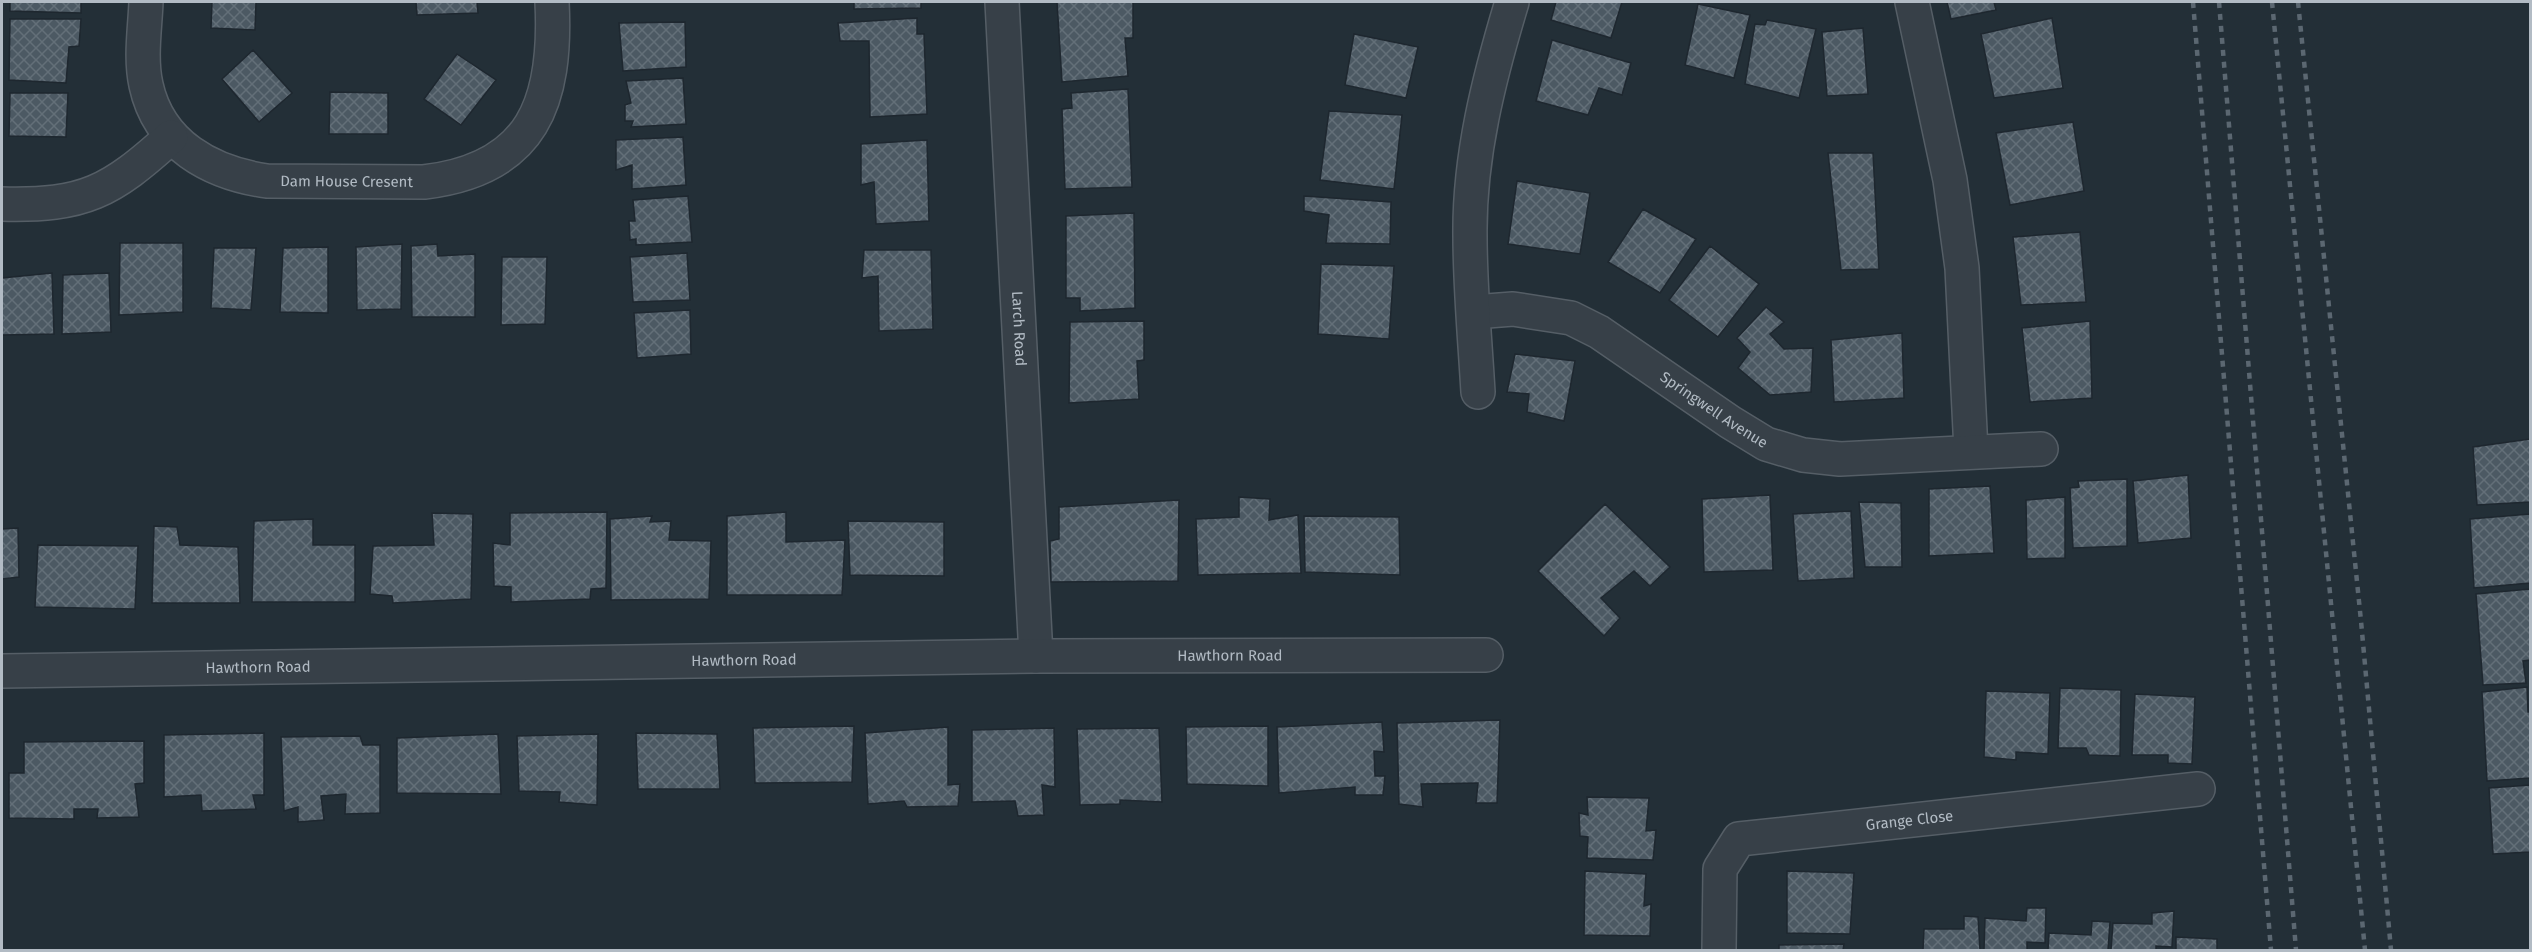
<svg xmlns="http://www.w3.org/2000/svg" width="2532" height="952" font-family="'Fira Sans',sans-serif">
<defs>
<pattern id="building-cross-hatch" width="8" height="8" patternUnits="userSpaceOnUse" patternTransform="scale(1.5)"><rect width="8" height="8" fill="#4c5963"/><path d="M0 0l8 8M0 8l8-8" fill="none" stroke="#636f78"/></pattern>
</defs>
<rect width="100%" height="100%" fill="#232f37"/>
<path fill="url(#building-cross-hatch)" stroke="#1e272f" stroke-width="1.5" d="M10 2H81V13L10 11Z
M212 2H256L255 30 211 28Z
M416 2H477L478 13 417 15Z
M854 2H921V8L854 9Z
M1057 2H1133V38H1125L1128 76 1062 82Z
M1556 2H1622L1611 38 1551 20Z
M1947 2H1994L1996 10 1951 19Z
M1698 4 1750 15 1734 78 1685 65Z
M917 18V34H924L927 114 870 117 869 41H840L838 23Z
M2052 18 2063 88 1994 98 1981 34Z
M10 19H81L79 46 69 47 66 83 9 80Z
M1767 20 1816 29 1799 98 1745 84 1755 24 1765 25Z
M685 22 686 67 623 71 619 23Z
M1863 28 1868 94 1827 96 1822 32Z
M1354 34 1418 47 1406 98 1345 85Z
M1552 40 1631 63 1622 95 1599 88 1588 115 1536 101Z
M253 50 292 93 259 122 222 79Z
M457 54 496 80 461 125 424 99Z
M683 78 686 124 631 127 633 121H625V105L631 103 626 81Z
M1128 89 1132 187 1065 189 1062 109 1072 108 1071 93Z
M330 92 388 93V134H329Z
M10 93H68L66 137 9 136Z
M1329 111 1402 115 1394 189 1320 180Z
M2073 122 2084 191 2010 205 1996 133Z
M683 137 686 185 632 189V165L616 170V140Z
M927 140 929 221 876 224 874 182 861 185V144Z
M1828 153H1873L1879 269 1841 270Z
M1517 181 1590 193 1580 254 1508 244Z
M688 196 692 242 636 245V239L630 240 629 221H635L633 200Z
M1304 196 1391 202 1390 244 1326 243 1329 215 1304 211Z
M1643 209 1696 239 1660 293 1608 262Z
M1134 213 1135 308 1080 311V298H1066V216Z
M2080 232 2086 302 2021 305 2013 237Z
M120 243H183V312L119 315Z
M402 244 401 309 357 310 356 247Z
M437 244 438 256 475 254V317H412L411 246Z
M1710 246 1759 284 1718 337 1669 300Z
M328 247V313L280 312 283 248Z
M214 248H256L251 310 211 308Z
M864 250H931L933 329 879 331 878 276 862 278Z
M687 253 690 300 633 302 630 257Z
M502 257H547L545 324 501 325Z
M1321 264 1394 266 1389 339 1318 334Z
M52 273 54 334 2 335V278Z
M109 273 111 332 62 334 63 275Z
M1766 307 1784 322 1770 334 1784 349 1813 348 1811 392 1770 395 1738 368 1750 352 1737 338Z
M690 310 691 354 637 358 634 313Z
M1144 321V360L1137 361 1139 399 1069 403 1070 322Z
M2090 321 2092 398 2030 402 2022 328Z
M1902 333 1904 398 1834 402 1831 340Z
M1515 354 1575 361 1564 421 1527 412 1529 394 1507 392Z
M2530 439V502L2477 505 2473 447Z
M2188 475 2191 538 2138 543 2133 481Z
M2127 479V546L2073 548 2070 488 2079 487 2078 481Z
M1990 486 1994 553 1929 556V489Z
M1770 495 1773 570 1704 572 1702 499Z
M1239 497 1270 499 1269 520 1298 515 1301 573 1198 575 1196 519 1239 517Z
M2065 497V558L2027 559 2026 500Z
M1179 500 1178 581 1051 582 1050 541 1059 539V507Z
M1859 502 1901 503 1902 567H1865Z
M1605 504 1670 567 1650 586 1634 571 1601 598 1620 618 1604 636 1538 571Z
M1851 511 1854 578 1798 581 1793 514Z
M607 512 606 588 591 589 590 599 511 602V587L494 586 493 543 510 545V513Z
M786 512V542L845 540 842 595H727V516Z
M432 513 473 514 471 599 393 603 392 596 370 594 373 546 434 545Z
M2530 514V583L2474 588 2470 519Z
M652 516 650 522 671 521 669 540 711 541 709 599 611 600 610 519Z
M1304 516 1399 517 1400 575 1305 572Z
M313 519V545H355V602H252L254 521Z
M848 521 944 522V576L850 575Z
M154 526 177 527 180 545 238 547 240 603H152Z
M18 528 19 577 2 579V529Z
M38 545 138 546 135 609 35 607Z
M2530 589V660L2523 661 2526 683 2483 685 2476 594Z
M2527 687 2528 712H2530V778L2487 781 2482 692Z
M2060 688 2121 690 2120 756 2089 755 2086 748H2058Z
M1986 691 2050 693 2048 754 2016 752V760L1984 757Z
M2135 694 2195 697 2192 764 2168 763V755H2132Z
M1500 720 1497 803H1476L1478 783 1421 784 1423 807 1399 804 1397 723Z
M1382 722 1384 752 1374 751 1375 776H1385L1383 795H1355V787L1279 793 1277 727Z
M854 726 852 782 755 783 753 728Z
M1268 726V786L1187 784 1186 727Z
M948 727V785L960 784 958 806 907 807 904 801 868 804 865 733Z
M1054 728 1055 787 1042 785 1044 815 1018 816 1015 801 972 802V730Z
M1159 728 1162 802 1120 800V804L1080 805 1077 729Z
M264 733V795H253L256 809 202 811 201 795 164 797V735Z
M636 733 717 734 720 789H638Z
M498 734 501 794 397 793V738Z
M598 734 597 805 559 802 560 792 519 791 517 736Z
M360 736 363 745H380V813L345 814 346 794 321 796 324 820 298 822V807L284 811 281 737Z
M144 741V783L135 784 139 817 97 818 98 809H74V819L9 818V773H24V742Z
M2530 785V852L2493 854 2489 788Z
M1587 797 1649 798 1646 831 1656 830 1653 860 1587 858 1588 837 1580 836 1579 813 1588 815Z
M1585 871 1646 874 1644 906 1651 904 1650 936 1584 935Z
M1787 871 1854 873 1850 934 1787 933Z
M2027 908H2046L2045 943 2027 942V950H1984L1985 918 2026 921Z
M2174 911 2172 947 2156 946V950H2111L2113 923 2152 924V913Z
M1964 916 1978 917 1980 950H1923L1924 929H1964Z
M2092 921 2110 922 2108 950H2048L2049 933 2091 935Z
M2176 937 2217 939V950H2176Z
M1844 944 1843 950H1779V945Z"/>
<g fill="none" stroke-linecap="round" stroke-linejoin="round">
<defs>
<g id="minor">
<path id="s1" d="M146 2C145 28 140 58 146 85 159 145 211 173 267 181L424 182C534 169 557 101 552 2"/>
<path id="s2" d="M1002 2 1036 656"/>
<path d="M1912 2 1950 180 1962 268 1971 451"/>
<path d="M2 204C85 206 110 192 171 137"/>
<path id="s3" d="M1474 312 1513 309 1571 318 1599 332 1730 422 1766 444 1803 455 1840 459 2041 449"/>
<path d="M1478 392C1475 340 1470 288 1470 236 1469 156 1489 78 1512 2"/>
<path id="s4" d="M2 671 1036 656 1486 655"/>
<path id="s5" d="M1719 950 1720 869 1739 839 2198 789"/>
</g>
</defs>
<use href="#minor" stroke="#555e66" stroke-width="36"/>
<use href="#minor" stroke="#374048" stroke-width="33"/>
<path stroke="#5b6771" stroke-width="4.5" stroke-dasharray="6 6" stroke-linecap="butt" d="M2193 2 2271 950
M2219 2 2296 950
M2272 2 2365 950
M2298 2 2361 621 2391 950"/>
</g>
<g text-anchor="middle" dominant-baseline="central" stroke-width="4.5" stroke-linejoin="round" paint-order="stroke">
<g font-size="15" fill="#b2bbc4" stroke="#1c252d">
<text stroke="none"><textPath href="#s1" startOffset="328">Dam House Cresent</textPath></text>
<text stroke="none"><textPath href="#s2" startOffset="327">Larch Road</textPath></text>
<text stroke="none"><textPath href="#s3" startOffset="268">Springwell Avenue</textPath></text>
<text stroke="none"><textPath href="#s4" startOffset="1228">Hawthorn Road</textPath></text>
<text stroke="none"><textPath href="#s4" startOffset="742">Hawthorn Road</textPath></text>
<text stroke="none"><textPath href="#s4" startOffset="256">Hawthorn Road</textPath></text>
<text stroke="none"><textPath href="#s5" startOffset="288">Grange Close</textPath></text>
</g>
</g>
<rect width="2532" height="952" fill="none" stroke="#b2bbc4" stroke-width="6"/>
</svg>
